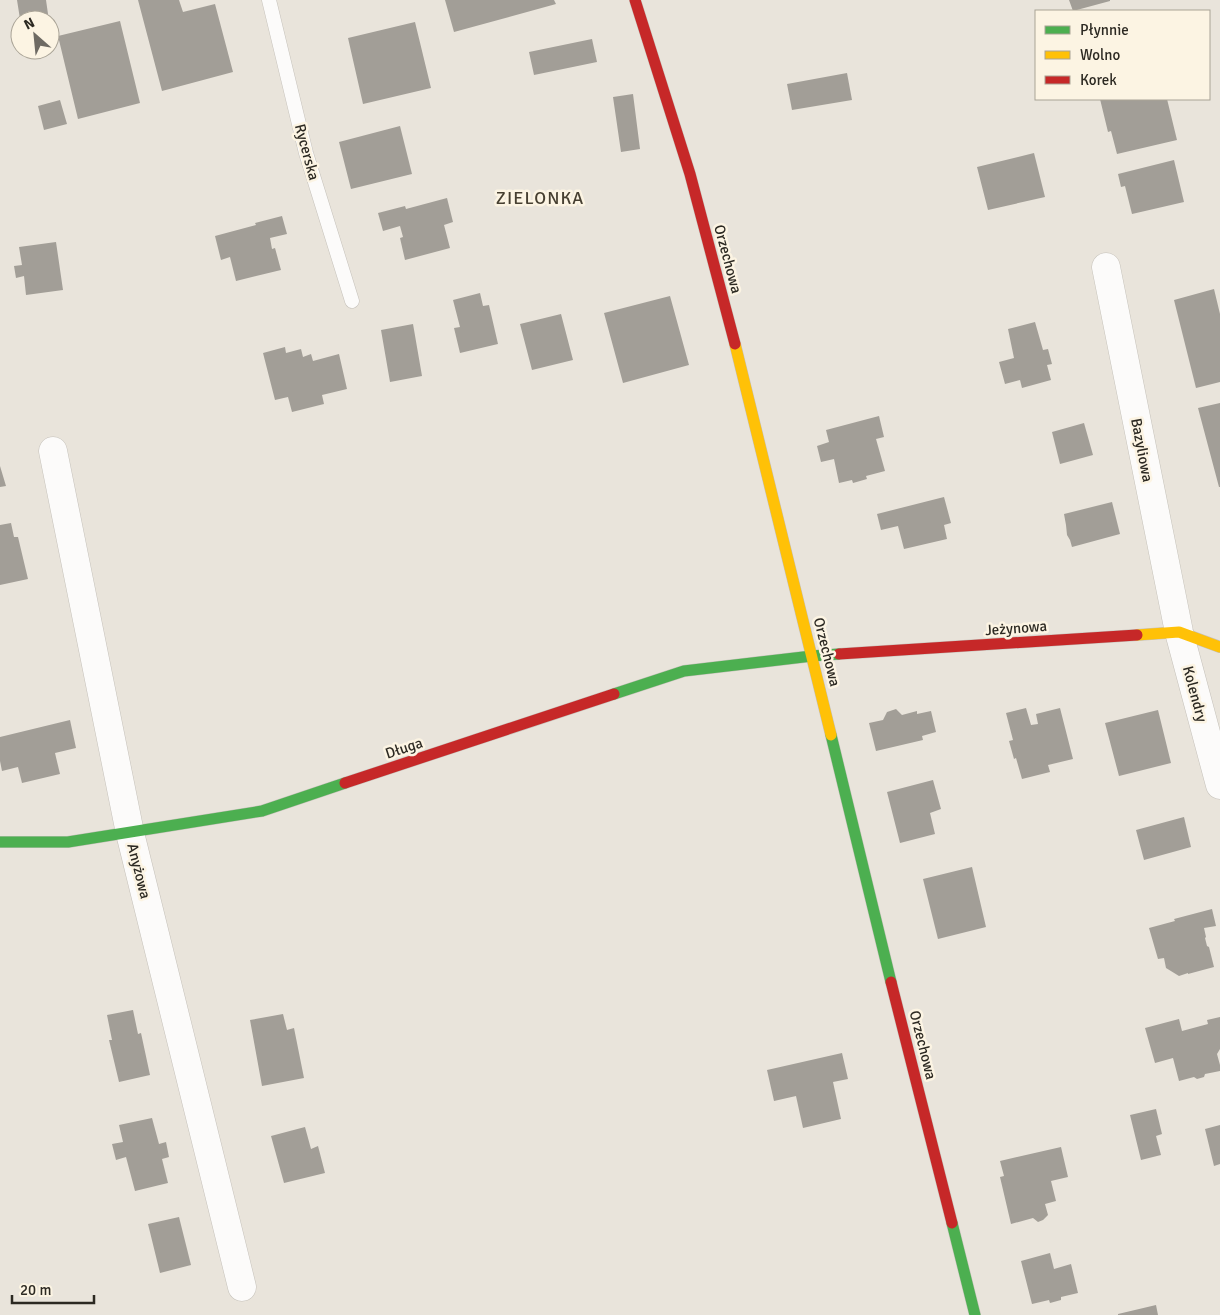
<svg xmlns="http://www.w3.org/2000/svg" width="1220" height="1315" font-family="Signika,sans-serif">
<rect width="100%" height="100%" fill="#e9e4db"/>
<path fill="#a29e97" d="M17 0H46L48 14 20 19Z
M138 0H179L183 12 215 4 233 72 162 91Z
M445 0H554L556 4 454 32Z
M1069 0H1110V1L1073 11Z
M120 21 140 103 78 119 58 36Z
M415 22 431 88 363 104 348 38Z
M592 39 597 62 534 75 529 52Z
M847 73 852 100 792 110 787 84Z
M633 94 640 149 621 152 613 97Z
M1100 99H1167L1177 140 1117 154 1111 131 1108 132Z
M60 100 67 124 44 130 38 106Z
M400 126 412 174 351 189 339 142Z
M1034 153 1045 197 988 210 977 167Z
M1174 160 1184 202 1132 214 1125 186 1121 187 1118 174Z
M447 198 453 222 444 225 450 248 405 260 400 238 403 237 400 226 383 231 378 213 405 206 406 209Z
M282 216 287 234 270 238 272 249 275 248 281 270 236 281 230 257 221 260 215 236 256 225 255 223Z
M56 242 63 290 26 295 24 276 16 278 14 266 22 265 19 247Z
M1214 289 1220 314V382L1196 388 1174 300Z
M480 293 483 306 489 305 498 344 460 353 454 328 460 327 453 300Z
M670 296 689 365 623 383 604 313Z
M561 314 573 360 532 370 520 324Z
M1035 322 1043 350 1048 349 1052 364 1047 365 1051 380 1022 388 1020 380 1005 384 999 362 1014 358 1008 329Z
M413 324 422 376 390 382 381 330Z
M285 347 286 353 301 349 303 357 311 354 313 361 339 354 347 389 322 395 324 404 292 412 288 397 275 400 263 353Z
M1220 403V487H1219L1198 408Z
M879 416 884 437 876 439 885 471 866 476 867 479 853 483 852 480 839 483 834 459 821 462 817 446 829 442 826 430Z
M1084 423 1093 455 1060 464 1052 432Z
M0 466 6 486 0 487Z
M944 497 951 523 944 525 947 539 904 549 898 526 881 530 877 514Z
M1112 502 1120 534 1072 547 1070 540 1067 535 1066 525 1064 514Z
M11 523 14 537H18L28 579 0 585V525Z
M1026 708 1031 725 1038 724 1036 714 1060 708 1073 759 1048 765 1050 772 1022 779 1016 758 1014 759 1009 741 1013 740 1006 713Z
M896 709 902 715 917 711V714L931 711 936 732 922 736 923 740 876 751 869 723 883 720 887 712Z
M1158 710 1171 763 1119 776 1105 723Z
M70 720 76 748 55 753 60 774 22 783 18 767 2 771 0 761V737Z
M933 780 941 809 930 813 935 834 900 843 887 792Z
M1184 817 1191 847 1144 860 1136 830Z
M972 867 986 927 938 939 923 879Z
M1212 909 1216 926 1204 928 1206 937 1205 938 1207 946 1209 947 1214 967 1188 974V973L1179 976 1166 968 1164 958 1158 959 1149 928 1175 921 1174 919Z
M133 1010 138 1034 141 1033 150 1075 119 1082 109 1040H112L107 1015Z
M283 1014 287 1030 294 1028 304 1078 262 1086 250 1020Z
M1220 1017V1049L1217 1054 1220 1065V1071L1205 1074 1204 1077 1197 1079 1194 1077 1179 1081 1173 1058 1155 1063 1145 1028 1179 1019 1182 1031 1208 1024 1207 1020Z
M842 1053 848 1079 833 1082 841 1119 803 1128 796 1096 774 1101 767 1070Z
M1156 1109 1162 1134 1156 1136 1161 1155 1141 1160 1130 1115Z
M152 1118 159 1144 166 1142 169 1157 162 1159 168 1183 135 1191 126 1157 116 1160 112 1144 123 1142 119 1125Z
M1220 1125V1164L1214 1166 1205 1129Z
M305 1127 311 1149 318 1146 325 1173 284 1183 271 1136Z
M1061 1147 1068 1177 1051 1181 1056 1201 1045 1204 1048 1215 1043 1220 1038 1222 1033 1218 1011 1224 1000 1177 1004 1176 1000 1161Z
M179 1217 191 1265 160 1273 148 1224Z
M1050 1253 1054 1269 1071 1264 1078 1293 1061 1297V1300L1050 1303 1049 1300 1032 1304 1021 1261Z
M1156 1305 1158 1315H1118V1314Z"/>
<g fill="none" stroke-linecap="round" stroke-linejoin="round">
<defs>
<path id="lane" d="M269 0 306 153 352 301"/>
<path id="street" d="M1106 267 1179 632 1220 785
M53 451 130 833 242 1287"/>
<path id="fast" d="M614 694 684 671 812 656 839 654
M831 735 891 982
M0 842H68L262 811 345 783
M952 1223 975 1315"/>
<path id="slow" d="M735 344 831 735
M1137 635 1179 632 1220 647"/>
<path id="jam" d="M635 0 690 174 735 344
M839 654 1137 635
M345 783 614 694
M891 982 952 1223"/>
</defs>
<use href="#lane" stroke="#c5c1ba" stroke-width="15"/>
<use href="#street" stroke="#c5c1ba" stroke-width="29"/>
<use href="#fast" stroke="#c5c1ba" stroke-width="12"/>
<use href="#slow" stroke="#c5c1ba" stroke-width="12"/>
<use href="#jam" stroke="#c5c1ba" stroke-width="12"/>
<use href="#lane" stroke="#fcfbfa" stroke-width="14"/>
<use href="#street" stroke="#fcfbfa" stroke-width="28"/>
<use href="#fast" stroke="#4caf50" stroke-width="11"/>
<use href="#slow" stroke="#ffc107" stroke-width="11"/>
<use href="#jam" stroke="#c62828" stroke-width="11"/>
</g>
<g text-anchor="middle" dominant-baseline="central" stroke-width="5" stroke-linejoin="round" paint-order="stroke">
<g font-size="15" fill="#2c2922" stroke="#fcf4e3">
<text transform="translate(307 152) rotate(75)">Rycerska</text>
<text transform="translate(728 259) rotate(75)">Orzechowa</text>
<text transform="translate(1142 450) rotate(79)">Bazyliowa</text>
<text transform="translate(1016 628) rotate(-4)">Jeżynowa</text>
<text transform="translate(827 652) rotate(76)">Orzechowa</text>
<text transform="translate(1195 694) rotate(75)">Kolendry</text>
<text transform="translate(404 748) rotate(-18)">Długa</text>
<text transform="translate(139 871) rotate(76)">Anyżowa</text>
<text transform="translate(923 1045) rotate(76)">Orzechowa</text>
</g>
<g font-size="18" letter-spacing="1" fill="#463f31" stroke="#fcf4e3">
<text x="540" y="198">ZIELONKA</text>
</g>
</g>
<rect x="1035" y="10" width="175" height="90" fill="#fcf4e3" stroke="#a9a396"/>
<rect x="1045" y="26" width="25" height="8" fill="#4caf50" stroke="#a9a396"/>
<text x="1080" y="35" font-size="15" fill="#2c2922">Płynnie</text>
<rect x="1045" y="51" width="25" height="8" fill="#ffc107" stroke="#a9a396"/>
<text x="1080" y="60" font-size="15" fill="#2c2922">Wolno</text>
<rect x="1045" y="76" width="25" height="8" fill="#c62828" stroke="#a9a396"/>
<text x="1080" y="85" font-size="15" fill="#2c2922">Korek</text>
<g transform="translate(35 35) rotate(333)"><circle r="24" fill="#fcf4e3" stroke="#a9a396"/>
<path d="M0-4L9 19L0 12L-9 19Z" fill="#6e6a63"/>
<text y="-8" font-size="14" font-weight="bold" text-anchor="middle" fill="#2c2922">N</text>
</g>
<path d="M12 1295v8h82v-8" fill="none" stroke="#2c2922" stroke-width="2.5"/>
<text x="20" y="1295" font-size="15" fill="#2c2922" stroke="#fcf4e3" stroke-width="4" paint-order="stroke">20 m</text>
</svg>
